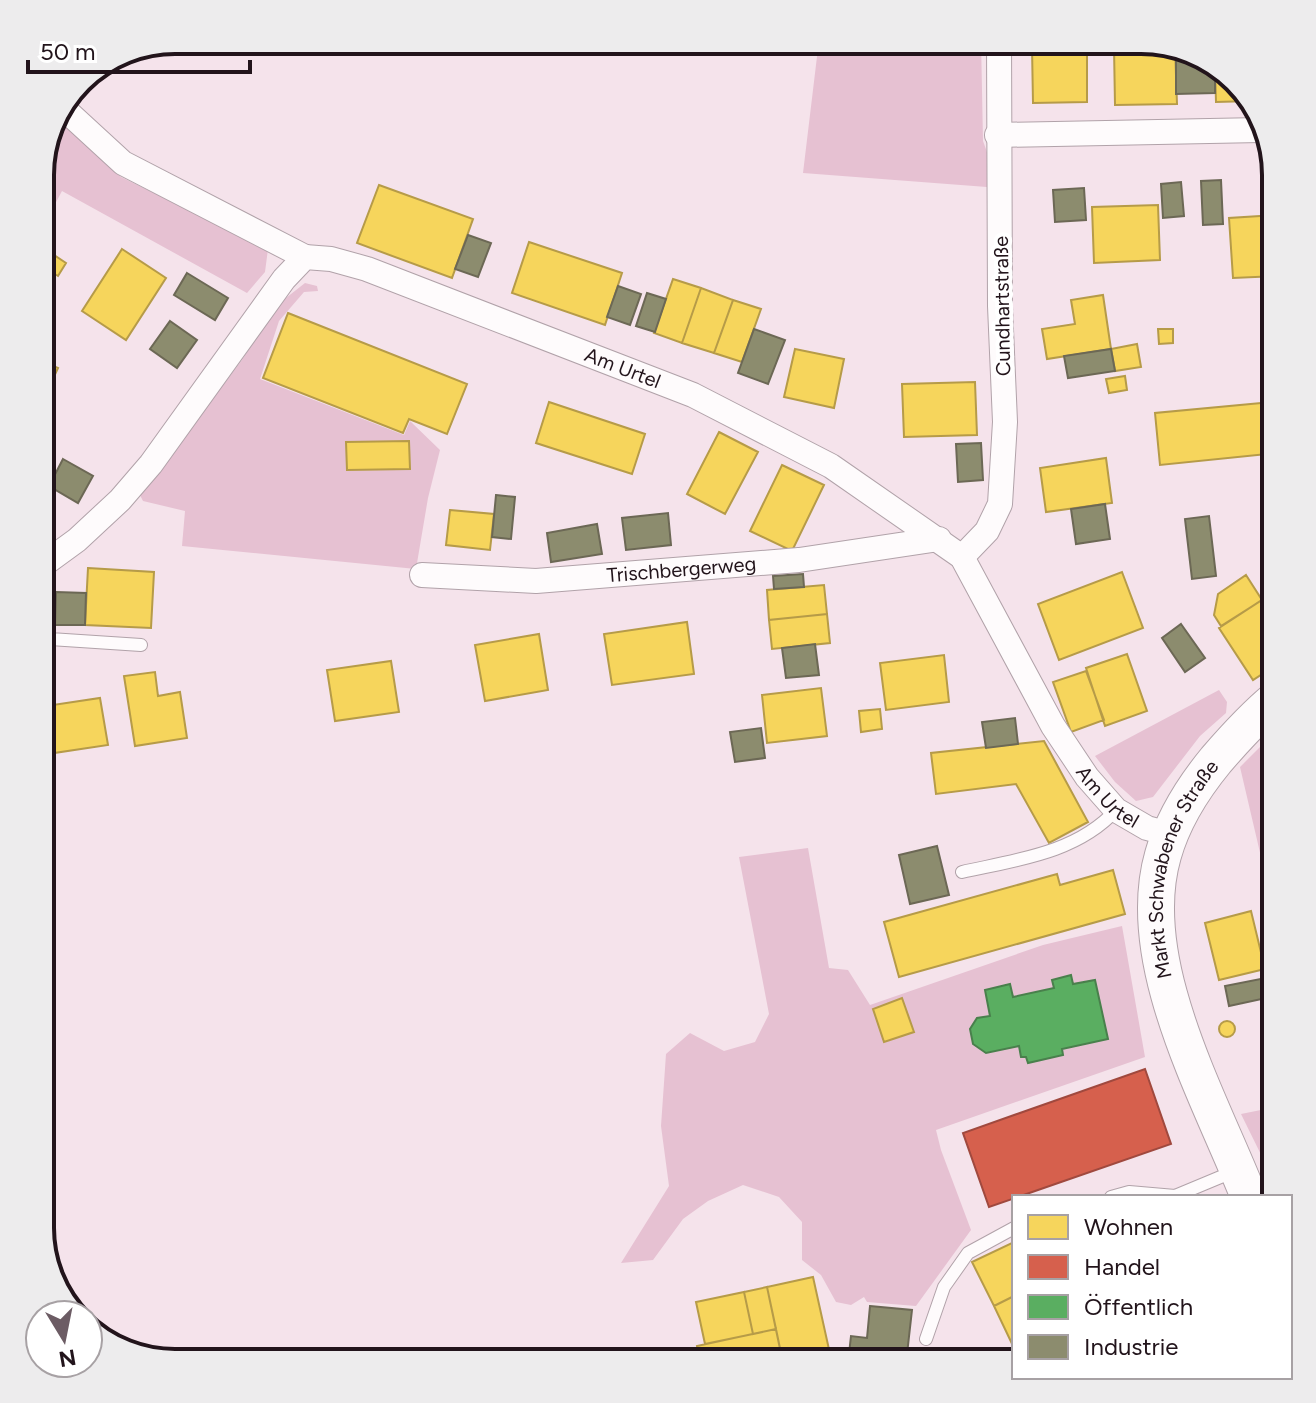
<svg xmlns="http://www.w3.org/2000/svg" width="1316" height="1403" font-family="Figtree,sans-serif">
<rect width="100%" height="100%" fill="#f5e3eb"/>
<path fill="#e6c1d2" d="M819 40H981L983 141 1000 188 803 173Z
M55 113 121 177 268 249 265 272 247 293 62 191 40 232V166Z
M305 283 317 286 318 291 304 292 279 321 260 379 404 435 410 421 440 450 428 498 416 569 182 546 185 511 143 501 140 495 242 360 277 305Z
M1219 690 1227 702 1226 713 1200 736 1153 797 1136 801 1115 782 1095 756Z
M1276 731V921L1240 767Z
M808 848 829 968 848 970 870 1005 1043 945 1122 926 1145 1057 936 1130 941 1150 971 1230 916 1306 867 1302 864 1297 851 1305 836 1302 821 1275 802 1260V1222L779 1197 743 1185 708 1201 683 1219 653 1260 621 1263 669 1186 661 1126 666 1054 690 1033 724 1051 755 1042 769 1014 739 857Z
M1276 1107V1183H1275L1241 1114Z"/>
<path fill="#f6d55c" stroke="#b69b48" stroke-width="2" d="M1170 46 1175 47 1177 104 1115 105 1114 47Z
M1032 47H1087V102L1033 103Z
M1215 65 1248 92 1251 101 1216 102Z
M379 185 473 219 452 278 357 243Z
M1158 205 1160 260 1094 263 1092 207Z
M1276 215V276L1233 278 1229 218Z
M529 242 622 273 605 325 512 293Z
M122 249 166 278 126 340 82 311Z
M48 251 66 263 58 276 40 265Z
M673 279 701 288 682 343 654 333Z
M701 288 733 300 714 353 682 343Z
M1103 295 1111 349 1047 359 1042 329 1075 324 1071 300Z
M733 300 761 309 742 362 714 353Z
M288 313 467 384 447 434 409 419 403 433 263 378Z
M1158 329H1173V343L1159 344Z
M1137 344 1141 367 1115 371 1111 349Z
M795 349 844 359 834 408 784 397Z
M40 360 58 368 40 407Z
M1125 376 1127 390 1109 393 1106 379Z
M975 382 977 435 904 437 902 384Z
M549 402 645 434 632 474 536 443Z
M1272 402 1276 453 1160 465 1155 413Z
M719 432 758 452 725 514 687 494Z
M409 441 410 469 347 470 346 442Z
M1106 458 1112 503 1046 512 1040 468Z
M782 465 824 485 792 551 750 531Z
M450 510 494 514 490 550 446 545Z
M88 568 154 572 151 628 85 625Z
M1122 572 1143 628 1059 660 1038 604Z
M1246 575 1262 600 1221 626 1214 615 1218 594Z
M824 585 827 614 769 620 767 590Z
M1262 600 1276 621V665L1253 680 1219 628Z
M1272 600 1276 606V621L1266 605Z
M827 614 830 643 772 649 769 620Z
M687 622 694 674 612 685 604 634Z
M539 634 548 690 485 701 475 645Z
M1127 654 1147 711 1105 726 1086 668Z
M944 655 949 702 886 710 880 663Z
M391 661 399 712 335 721 327 670Z
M1086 671 1104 720 1071 732 1053 682Z
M155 672 158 696 180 692 187 738 135 746 124 676Z
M821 688 827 736 767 743 762 695Z
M100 698 108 745 54 753 46 706Z
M880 709 882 729 861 732 859 711Z
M1044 741 1088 822 1049 843 1016 784 936 794 931 753Z
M1113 870 1125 914 899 977 884 922 1057 874 1060 885Z
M1251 911 1265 969 1219 980 1205 923Z
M902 998 914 1032 884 1042 873 1009Z
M1219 1029a8 8 0 1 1 16 0a8 8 0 1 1-16 0Z
M1014 1242V1296L994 1306 972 1262Z
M813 1277 832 1363H783L767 1287Z
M767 1287 776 1329 753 1334 744 1292Z
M744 1292 753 1334 705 1344 696 1302Z
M1014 1296V1348L994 1306Z
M776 1329 783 1363H700L697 1346Z"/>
<path fill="#d6604d" stroke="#a0493e" stroke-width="2" d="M1145 1069 1171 1144 989 1207 963 1133Z"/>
<path fill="#5aae61" stroke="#49804c" stroke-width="2" d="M1071 975 1073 984 1095 980 1108 1039 1062 1049 1063 1055 1028 1063 1026 1057H1021L1019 1046 986 1053 973 1044 970 1029 977 1018 990 1016 985 990 1010 984 1013 997 1054 988 1052 980Z"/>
<path fill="#8c8c6e" stroke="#6c6855" stroke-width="2" d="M1205 57 1215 65V93L1176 94V58Z
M1221 180 1223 224 1203 225 1201 181Z
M1181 182 1184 216 1163 218 1161 184Z
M1084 188 1086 220 1055 222 1053 190Z
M468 235 491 243 478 277 455 269Z
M187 273 228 298 215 320 174 295Z
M618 286 641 294 630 325 607 317Z
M647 293 666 299 655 332 636 326Z
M170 321 197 340 177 368 150 349Z
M754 329 785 340 768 384 738 373Z
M1111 349 1115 371 1068 378 1064 356Z
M981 443 983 480 958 482 956 444Z
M63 459 93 476 78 503 49 486Z
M496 495 515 497 511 539 492 537Z
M1105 504 1110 539 1076 544 1071 509Z
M668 513 671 545 626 550 622 518Z
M1209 516 1216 576 1192 579 1185 519Z
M597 524 602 554 551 562 547 533Z
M803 574 804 587 774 589 773 576Z
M56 592 86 593 85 625H55Z
M1181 624 1205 658 1185 672 1162 638Z
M815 644 819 675 786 678 782 648Z
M1015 718 1018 744 986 748 982 722Z
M761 728 765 758 735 762 730 732Z
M937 846 949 895 910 904 899 855Z
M1276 976V996L1229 1006 1225 986Z
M870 1306 912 1310 906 1363H848L851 1336 867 1338Z"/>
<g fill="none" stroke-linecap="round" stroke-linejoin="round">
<defs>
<path id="lane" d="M40 609 50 639 141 645
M962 872C1016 860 1077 853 1116 810
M1111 1197 1129 1192 1175 1196 1235 1171
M926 1339 944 1287 968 1253 1014 1228"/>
<g id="street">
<path d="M61 106 123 163 305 257"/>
<path d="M997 135 1261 130"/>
<path d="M962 557 987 531 1000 504 1005 422 1000 306 999 40"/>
<path id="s1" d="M40 567 77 540 120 500 151 464 284 279 305 257 331 259 367 269 693 395 831 466 962 557 1053 726 1087 777 1116 810 1147 828 1169 834"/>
<path id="s2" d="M422 575 536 581 799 560 939 539"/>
</g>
<g id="secondary">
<path id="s3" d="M1249 1197C1210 1098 1132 962 1163 855 1173 819 1193 788 1216 760 1235 738 1254 717 1276 699"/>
</g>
</defs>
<use href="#lane" stroke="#b1a2a9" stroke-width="14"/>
<use href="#street" stroke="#b1a2a9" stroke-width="26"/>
<use href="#secondary" stroke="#b1a2a9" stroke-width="38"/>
<use href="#lane" stroke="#fefbfc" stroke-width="12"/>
<use href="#street" stroke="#fefbfc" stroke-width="24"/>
<use href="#secondary" stroke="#fefbfc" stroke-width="36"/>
</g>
<g text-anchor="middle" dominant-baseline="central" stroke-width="8" stroke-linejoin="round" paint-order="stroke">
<g font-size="20" fill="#22141b" stroke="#fff">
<text transform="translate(1002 306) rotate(-91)">Cundhartstraße</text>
<text stroke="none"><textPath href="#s1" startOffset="748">Am Urtel</textPath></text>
<text stroke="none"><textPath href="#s2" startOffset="260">Trischbergerweg</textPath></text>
<text stroke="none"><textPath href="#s1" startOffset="1420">Am Urtel</textPath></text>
<text stroke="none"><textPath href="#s3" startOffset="350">Markt Schwabener Straße</textPath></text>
</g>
</g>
<path d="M0 0H1316V1403H0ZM175 54H1141A121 121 0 0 1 1262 175V1228A121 121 0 0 1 1141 1349H175A121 121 0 0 1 54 1228V175A121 121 0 0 1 175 54Z" fill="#edeced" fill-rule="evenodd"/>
<path fill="none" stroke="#22141b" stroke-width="4" d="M175 54H1141A121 121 0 0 1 1262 175V1228A121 121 0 0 1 1141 1349H175A121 121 0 0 1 54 1228V175A121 121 0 0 1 175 54Z"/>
<rect x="1012" y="1195" width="280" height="184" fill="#ffffff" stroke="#a7a1a4" stroke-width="2"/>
<rect x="1028" y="1215" width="40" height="24" fill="#f6d55c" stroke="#a7a1a4" stroke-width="2"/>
<text x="1084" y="1235" font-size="24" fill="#22141b">Wohnen</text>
<rect x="1028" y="1255" width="40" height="24" fill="#d6604d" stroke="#a7a1a4" stroke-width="2"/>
<text x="1084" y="1275" font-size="24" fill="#22141b">Handel</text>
<rect x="1028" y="1295" width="40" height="24" fill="#5aae61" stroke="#a7a1a4" stroke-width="2"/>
<text x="1084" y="1315" font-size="24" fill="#22141b">Öffentlich</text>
<rect x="1028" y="1335" width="40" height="24" fill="#8c8c6e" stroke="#a7a1a4" stroke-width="2"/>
<text x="1084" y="1355" font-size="24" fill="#22141b">Industrie</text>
<g transform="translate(64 1339) rotate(170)"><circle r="38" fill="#ffffff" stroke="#a7a1a4" stroke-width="2"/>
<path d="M0-6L14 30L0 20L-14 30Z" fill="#6c5c64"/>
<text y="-12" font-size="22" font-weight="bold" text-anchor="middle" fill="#22141b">N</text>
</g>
<path d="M28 60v12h222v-12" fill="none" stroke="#22141b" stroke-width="4"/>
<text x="40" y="60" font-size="24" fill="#22141b" stroke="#ffffff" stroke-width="6" paint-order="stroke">50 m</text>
</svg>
